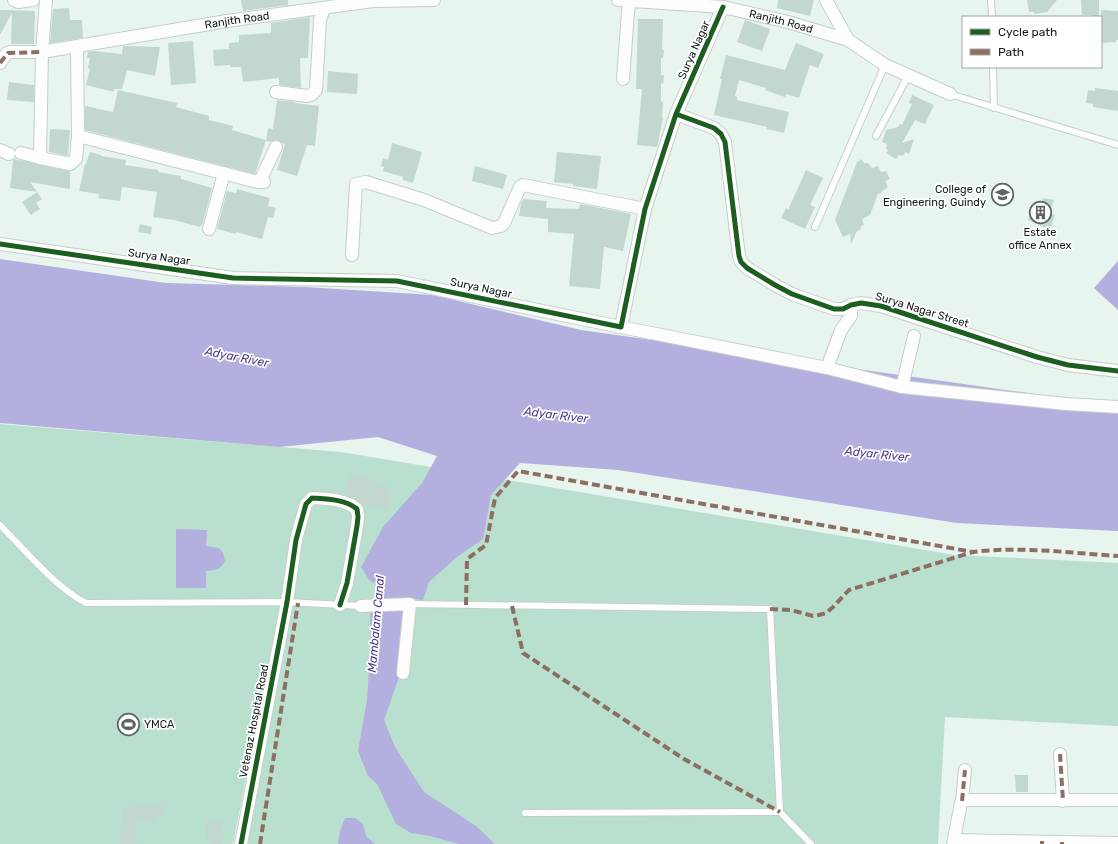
<svg xmlns="http://www.w3.org/2000/svg" width="1118" height="844" font-family="Rubik,sans-serif">
<rect width="100%" height="100%" fill="#e8f4ee"/>
<path fill="#b9e0ce" d="M0 424 341 452 955 555 1118 563V726L945 717 938 844H247L296 587 284 586 233 844H0Z"/>
<path fill="#b3afde" d="M0 259 166 283 305 287 433 295 581 330 1056 397 1118 403V531L957 523 618 470 520 463 491 495 483 539 457 557 429 582 423 600 406 598 403 614 398 680 384 720 395 747 424 792 476 826 495 844H459L430 836 411 833 396 824 377 784 368 776 358 751 367 700 371 642 370 614 381 602V585L370 581 361 567 383 527 422 483 437 456 378 437 279 447 0 423Z
M1118 261V310L1094 288Z
M176 529 207 530 206 546 219 548 223 553 225 561C220 570 216 570 206 571V588H176Z
M345 818H355L363 824 366 836 375 844H338L340 831Z"/>
<path fill="#c2d8ce" d="M241 0H288V5L243 11Z
M778 0H814L810 16 777 8Z
M1027 0H1057L1047 12 1034 14V12H1029Z
M1081 0H1099V17H1092V15H1082Z
M69 8 70 20H82L83 38 50 43 53 9Z
M0 10 35 11 34 44H11L12 13 0 35Z
M1101 10 1118 11V40H1116V42L1101 43Z
M310 17 308 58H300L301 88 279 85V78L243 82 241 67H230V65L214 66 213 50 229 49V43L239 42V35L271 33V23Z
M638 19H663L662 50H664L663 58H661V75H664L663 84 661 83V101L663 102 662 118H663L657 147 637 145 642 89H636Z
M745 20 770 29 762 51 737 42Z
M193 41 196 83 171 85 168 43Z
M796 43 824 54 818 68 810 65 799 98 786 94 785 97 765 90 766 88 739 80 735 96 737 97V100L789 112 784 133 767 129V127L714 115 722 79H720L726 55 785 70Z
M123 46 160 47 155 76 127 70 122 89H114V92L86 85 90 69 88 68 90 58H87L88 52 94 51 122 54Z
M328 71 358 74 357 94 327 92Z
M9 82 34 85V102L7 100Z
M1095 88 1118 91V111L1093 107V104L1086 103 1088 90 1095 91Z
M118 90 177 103 176 107 209 116V120L233 126 232 130 266 140 255 174 85 130V106L113 112Z
M912 95 934 105 925 124 915 120 902 143 914 139 909 154 905 152 903 156 899 155 896 159 886 153 888 150 886 149 887 144 882 142 886 130 898 127 900 124 902 125 912 104 909 103Z
M277 100 295 102V103L319 106 315 146 307 145 297 176 277 170 285 144 276 140 271 142 266 141 268 128 273 129Z
M50 129 70 130 68 156 49 152Z
M392 143 422 152 413 183 403 180V177L383 171 384 167 381 166 383 158 388 160Z
M90 152 101 155V156L126 160 125 165 158 170V172L181 176V179L212 188 202 226 201 225 200 227 174 220 153 217 157 192 122 187 120 201 98 198 99 194 79 191 85 164H86Z
M557 152 601 156 597 189 573 186V184L554 182Z
M14 159 70 171V189L30 182 37 192 10 188 13 160Z
M861 159 864 163H868L872 168 878 166 881 172 886 171 890 179 885 181 888 187 881 192 882 193 878 194 870 215 862 219 864 225 861 226V229L857 231 851 244 850 234 843 237 835 220 857 162Z
M475 166 507 175 503 189 472 181Z
M806 170 823 178 810 205 815 207 805 229 781 218 786 208 788 210Z
M237 189 270 198 268 206 276 208 273 218 268 217 262 239 236 232V234L217 229 227 191 236 193Z
M37 192 42 199 36 203 40 209 31 215 22 202Z
M1043 198 1054 200 1049 214 1055 215 1050 230 1028 220 1032 206 1039 211Z
M523 199 547 201 546 208 579 209 580 204 631 214 623 251 604 247 600 289 569 286 574 234 548 232V219L519 216 521 204Z
M140 224 152 227 151 234 138 232Z
M351 473 387 485V494L392 495 387 511 362 504 355 499 343 494Z
M1015 775H1028V792H1016Z
M154 804V805L163 804 164 815 155 816 156 820 135 823 137 844H120L118 828H123L121 808Z
M221 820 225 841H222V844H211L210 839 206 840 205 823Z"/>
<g fill="none" stroke-linecap="round" stroke-linejoin="round">
<defs>
<path id="lane" d="M991 0 992 17
M993 67 994 108
M950 94 1118 145
M876 136 908 76
M815 227 885 65
M0 525C24 549 56 588 86 603L287 602 361 606
M410 604 770 609 780 812
M525 813 780 812 811 844"/>
<g id="street">
<path d="M14 0 18 2 33 0"/>
<path d="M46 0 42 52 40 158 70 164 76 159 78 136 77 46"/>
<path id="s1" d="M618 0 723 7 788 22 848 40 885 65 950 94"/>
<path d="M826 0 848 40"/>
<path id="s2" d="M0 63 7 53 9 52H42L227 21 373 1 434 0"/>
<path d="M623 79 628 12 630 1"/>
<path d="M276 92 307 96 311 95 316 90 320 20 324 8"/>
<path d="M676 114 714 128 721 134 725 142 739 256 741 262 747 268 775 285 792 294 834 309H843L851 305 861 303 881 306 1037 357 1068 365 1118 371"/>
<path d="M78 136 258 182H264L261 179 276 147"/>
<path d="M0 150 9 154"/>
<path d="M21 153 40 158"/>
<path d="M209 229 224 173"/>
<path d="M0 244 233 278 397 281 621 327 645 209 676 114 723 7"/>
<path d="M352 255 356 184 366 182 424 200 492 228 501 226 504 223 520 187 523 185 645 209"/>
<path d="M621 327 827 368 902 387 1066 404 1118 407"/>
<path d="M827 368 841 330 851 316V305"/>
<path d="M902 387 914 336"/>
<path d="M361 606 410 604 403 673"/>
<path d="M1060 754 1063 801"/>
<path d="M962 801 965 770"/>
<path d="M954 840 1118 843"/>
<path d="M241 844 287 602 296 540 306 504 312 498C326 499 345 499 357 509L358 517 357 526 347 583 340 605"/>
<path d="M953 844 961 803 964 800H1118"/>
</g>
</defs>
<use href="#lane" stroke="#c5cfca" stroke-width="8"/>
<use href="#street" stroke="#c5cfca" stroke-width="14"/>
<use href="#lane" stroke="#fcfdfc" stroke-width="6"/>
<use href="#street" stroke="#fcfdfc" stroke-width="12"/>
<path stroke="#8d6e63" stroke-width="4" stroke-dasharray="8 4" stroke-linecap="butt" d="M0 63 8 53 42 52
M466 605 467 559 486 545 495 498 518 471 973 552
M512 606 523 653 684 759 780 812
M770 609 791 610 813 616 819 615 826 613 833 607 849 590 973 552C1021 546 1070 553 1118 556
M1060 754 1063 801
M962 801 965 770
M260 844 298 603
M1042 844V841
M1062 844V842"/>
<defs>
<path id="cycleway" d="M676 114 714 128 721 134 725 142 739 256 741 262 747 268 775 285 792 294 834 309H843L851 305 861 303 881 306 1037 357 1068 365 1118 371
M0 244 233 278 397 281 621 327 645 209 676 114 723 7
M241 844 287 602 296 540 306 504 312 498C326 499 345 499 357 509L358 517 357 526 347 583 340 605"/>
</defs>
<use href="#cycleway" stroke="#fff" stroke-width="8"/>
<use href="#cycleway" stroke="#1b5e20" stroke-width="5"/>
</g>
<defs>
<symbol id="university-ring" viewBox="-11 -11 22 22"><circle r="9.5" fill="#fff" stroke="#5d6762" stroke-width="1.5"/><path d="M0-5L7-2L0 1L-7-2ZM-4 1L0 2.5L4 1V4Q0 6-4 4Z" fill="#5d6762"/></symbol>
<symbol id="building-ring" viewBox="-11 -11 22 22"><circle r="9.5" fill="#fff" stroke="#5d6762" stroke-width="1.5"/><path d="M-4-6H4V6H1V3H-1V6H-4ZM-2.5-4.3h1.7v1.8h-1.7ZM.8-4.3h1.7v1.8H.8ZM-2.5-1h1.7V.8h-1.7ZM.8-1h1.7V.8H.8Z" fill="#5d6762"/></symbol>
<symbol id="stadium-ring" viewBox="-11 -11 22 22"><circle r="9.5" fill="#fff" stroke="#5d6762" stroke-width="1.5"/><path d="M0-5a6.5 5 0 1 0 0 10a6.5 5 0 1 0 0-10ZM-3.5-1.8h7v3.6h-7Z" fill="#5d6762"/></symbol>
</defs>
<g fill-rule="evenodd">
<use href="#university-ring" x="990" y="182" width="25" height="25"/>
<use href="#building-ring" x="1028" y="200" width="25" height="25"/>
<use href="#stadium-ring" x="116" y="712" width="25" height="25"/>
</g>
<g text-anchor="middle" dominant-baseline="central" stroke-width="3.5" stroke-linejoin="round" paint-order="stroke">
<g font-size="11" fill="#121b17" stroke="#fff">
<text stroke="none"><textPath href="#s2" startOffset="245">Ranjith Road</textPath></text>
<text stroke="none"><textPath href="#s1" startOffset="165">Ranjith Road</textPath></text>
<text transform="translate(694 50) rotate(-66)">Surya Nagar</text>
<text transform="translate(159 257) rotate(8)">Surya Nagar</text>
<text transform="translate(481 288) rotate(12)">Surya Nagar</text>
<text transform="translate(922 310) rotate(17)">Surya Nagar Street</text>
<text transform="translate(254 721) rotate(-79)">Vetenaz Hospital Road</text>
</g>
<g font-size="11" fill="#121b17" stroke="#fff" text-anchor="end">
<text x="986" y="189">College of<tspan x="986" dy="13">Engineering, Guindy</tspan></text>
<text x="1040" y="232" text-anchor="middle">Estate<tspan x="1040" dy="13">office Annex</tspan></text>
<text x="144" y="724" text-anchor="start">YMCA</text>
</g>
<g font-size="12" font-style="italic" fill="#4c398b" stroke="#fff">
<text transform="translate(237 357) rotate(11)">Adyar River</text>
<text transform="translate(556 415) rotate(7)">Adyar River</text>
<text transform="translate(877 454) rotate(6)">Adyar River</text>
<text transform="translate(376 624) rotate(-85)">Mambalam Canal</text>
</g>
</g>
<rect x="962" y="16" width="140" height="52" fill="#ffffff" stroke="#a0a4a2"/>
<rect x="970" y="29" width="20" height="6" fill="#1b5e20" stroke="#a0a4a2"/>
<text x="998" y="36" font-size="12" fill="#121b17">Cycle path</text>
<rect x="970" y="49" width="20" height="6" fill="#8d6e63" stroke="#a0a4a2"/>
<text x="998" y="56" font-size="12" fill="#121b17">Path</text>
</svg>
